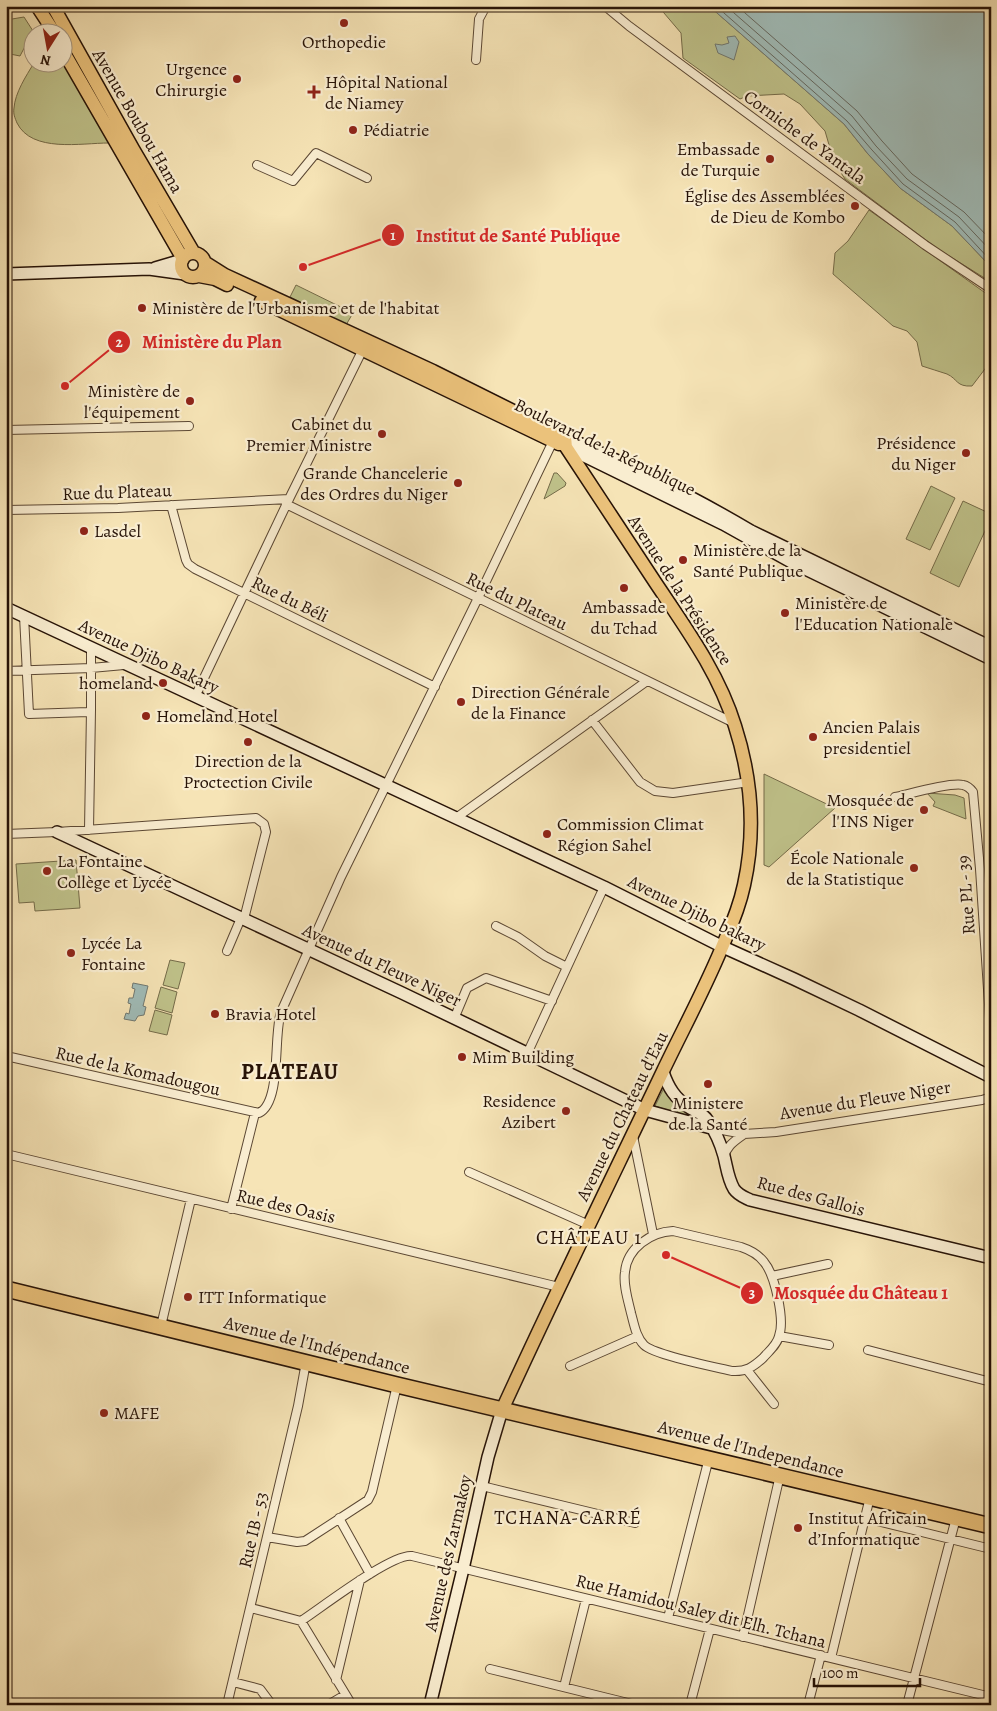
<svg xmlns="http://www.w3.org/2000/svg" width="997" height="1711" font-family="Alegreya,serif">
<rect width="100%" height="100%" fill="#f6e4b6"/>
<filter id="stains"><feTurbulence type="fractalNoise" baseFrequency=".004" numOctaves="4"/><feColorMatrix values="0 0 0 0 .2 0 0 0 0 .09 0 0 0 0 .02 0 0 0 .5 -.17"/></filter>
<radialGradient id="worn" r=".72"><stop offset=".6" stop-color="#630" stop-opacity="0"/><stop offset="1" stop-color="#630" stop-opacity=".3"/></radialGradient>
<path fill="#c0c38b" stroke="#746b49" d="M658 6H709L844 124 868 154 900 188 952 226 991 267V282L938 249 845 179 834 162 825 131 800 104 784 94 747 96 740 99 683 58 681 33Z
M24 17 33 31 20 56 10 54 6 52V20Z
M63 60 109 142V143C81 143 32 153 17 123 15 118 13 114 14 108 15 93 26 76 34 63L62 62Z
M869 210 991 297V366L988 365 972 386C956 387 958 379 947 374 939 371 930 369 922 366L917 342 907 331 893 326 833 274 835 253 848 241Z
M296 285 353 313 346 325 290 297Z
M554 473H557L566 483 565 486 544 499Z
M931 486 955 498 930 550 906 539Z
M963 501 991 514V518L959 587 930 573Z
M764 774 835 808 769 867 764 865Z
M927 793 955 795 964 798 966 819 933 806 935 802Z
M76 860 80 908 35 911 34 902 19 903 16 864Z
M170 960 185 963 178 989 163 985Z
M161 987 177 992 172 1013 155 1008Z
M155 1010 172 1015 167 1035 149 1031Z
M664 1088 704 1122 655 1106Z"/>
<path fill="#a0bcb8" stroke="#707871" d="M709 6H991V267L952 226 900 188 868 154 844 124Z
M735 36 739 42 734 60 718 53 715 44 722 45 729 43 727 37Z
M133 983 148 986 143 1006 146 1007 144 1015 138 1016 135 1021 124 1019 126 1013 129 1014 131 1004 128 1003 129 998H133L135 989 132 988Z"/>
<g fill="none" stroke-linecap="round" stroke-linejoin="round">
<path stroke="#646860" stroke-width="1" d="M716 6 847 121 872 150 903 184 955 222 991 261
M726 6 852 116 876 146 907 179 959 217 991 251
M737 6 857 111 882 141 912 174 964 212 991 240"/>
<defs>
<path id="street" d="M605 6 629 26 925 245 991 289
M476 60 479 19 486 6
M257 165 293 181 316 153 367 178
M6 430 189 426
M286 504 734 723
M171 505 186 560 188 564 195 569 435 687
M6 510 118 508 289 499
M24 616 29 714 88 712 91 710V647
M6 671 91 668 124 665
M195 697 289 499 364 347
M592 720 640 782 655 791 673 793 749 782
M895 797C909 794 951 782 963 785 968 786 970 788 973 792L980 869 991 1034
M456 818 647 681
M89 830 91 710
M6 834 57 832 256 818 264 824 266 832 244 919
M496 926 518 937 545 956 567 967
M227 951 241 918
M454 1019 467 988 486 978 552 1001
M527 1054 604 887
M6 1056 259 1113C282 1102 273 1035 281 1012L341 877 478 598 554 439
M711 1128 744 1134 776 1132 982 1100 991 1097
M633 1136 653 1234
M6 1154 559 1287
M724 1157C727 1145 735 1141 744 1134
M469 1172 589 1225
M231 1209 255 1113
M673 1231 741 1247C750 1250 758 1254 764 1262 775 1275 785 1320 779 1336 777 1345 769 1351 763 1358 753 1367 746 1372 732 1371 715 1367 654 1355 644 1345 636 1337 634 1324 631 1313 628 1300 623 1285 625 1272 627 1248 651 1232 673 1231Z
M772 1276 828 1264
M161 1326 191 1199
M779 1336 829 1345
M868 1350 991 1382
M570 1366 638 1336
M747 1370 774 1404
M482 1486 635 1523
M339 1518 370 1574
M865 1518 991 1549
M267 1537 297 1542 305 1541 368 1500 372 1492 397 1385
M251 1608 301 1621C321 1608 392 1553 412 1556L991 1697
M668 1618 709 1458
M301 1621 352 1705
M743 1637 780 1475
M831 1658 870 1497
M490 1669 636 1705
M336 1680 360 1580
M233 1682 260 1689 272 1705
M564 1687 586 1599
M227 1705 298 1406 306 1362
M328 1705 345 1695
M690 1705 710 1629
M808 1705 821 1655
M907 1705 956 1518"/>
<path id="secondary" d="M155 268 182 260
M6 274 149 269 185 274
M565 437C629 465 692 496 751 531L991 647
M566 447 723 524 793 563 991 659
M6 608 604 887 723 947 794 979 859 1010 991 1077
M57 832 402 993 645 1110 711 1128
M663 1072C668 1087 675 1099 690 1108 697 1112 704 1114 708 1121 715 1131 721 1145 724 1156 727 1168 728 1179 734 1189 738 1195 744 1197 750 1200L991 1258
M430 1705 463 1569 488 1457 502 1410"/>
<path id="primary" d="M37 6 54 32
M53 6 133 149 194 253
M62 49 183 259
M181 265a12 12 0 1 1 24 0a12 12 0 1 1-24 0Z
M206 263 225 275 433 371 565 437 566 447C596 492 625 537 655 582 685 627 719 673 735 726 752 779 756 831 744 885 740 904 733 922 725 940 707 985 684 1027 663 1071 609 1184 554 1296 502 1410
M199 276 215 279 227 285
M261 301 559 444"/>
<path id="highway" d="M6 1289 397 1385 991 1526"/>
</defs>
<use href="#street" stroke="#5b4733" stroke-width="10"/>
<use href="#secondary" stroke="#271307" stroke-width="14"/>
<use href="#primary" stroke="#271307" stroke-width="15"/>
<use href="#highway" stroke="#271307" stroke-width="18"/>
<use href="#street" stroke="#f9edd0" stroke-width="8"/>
<use href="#secondary" stroke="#f9edd0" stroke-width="11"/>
<use href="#primary" stroke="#ebc27b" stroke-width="12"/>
<use href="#highway" stroke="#ebc27b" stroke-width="15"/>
</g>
<g fill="#8f2418" stroke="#f9edd0" stroke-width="2">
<circle cx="344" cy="23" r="5"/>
<circle cx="237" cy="79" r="5"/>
<path d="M311.5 84.5h5v5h5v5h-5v5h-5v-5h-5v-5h5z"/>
<circle cx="353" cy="130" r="5"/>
<circle cx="770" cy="159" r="5"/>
<circle cx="855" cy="206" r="5"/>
<circle cx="142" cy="308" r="5"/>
<circle cx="190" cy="401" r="5"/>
<circle cx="382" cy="434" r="5"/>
<circle cx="966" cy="453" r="5"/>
<circle cx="458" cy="483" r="5"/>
<circle cx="84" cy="531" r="5"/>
<circle cx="683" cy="560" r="5"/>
<circle cx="624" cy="588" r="5"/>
<circle cx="785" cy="613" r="5"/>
<circle cx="163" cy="683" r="5"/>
<circle cx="461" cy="702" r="5"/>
<circle cx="146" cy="716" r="5"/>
<circle cx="813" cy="737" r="5"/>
<circle cx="248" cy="742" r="5"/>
<circle cx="924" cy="810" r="5"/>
<circle cx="547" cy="834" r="5"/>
<circle cx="914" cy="868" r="5"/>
<circle cx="47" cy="871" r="5"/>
<circle cx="71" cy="953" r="5"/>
<circle cx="215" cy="1014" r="5"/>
<circle cx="462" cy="1057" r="5"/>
<circle cx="708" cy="1084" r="5"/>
<circle cx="566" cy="1111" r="5"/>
<circle cx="188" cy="1297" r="5"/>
<circle cx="104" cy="1413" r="5"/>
<circle cx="798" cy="1528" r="5"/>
</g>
<g text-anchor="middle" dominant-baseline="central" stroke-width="4.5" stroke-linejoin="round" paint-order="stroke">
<g font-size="18" fill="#271307" stroke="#f9edd0" text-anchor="start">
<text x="344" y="42" text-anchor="middle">Orthopedie</text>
<text x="227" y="69" text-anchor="end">Urgence<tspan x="227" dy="21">Chirurgie</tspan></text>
<text x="325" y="82">Hôpital National<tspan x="325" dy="21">de Niamey</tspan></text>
<text x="363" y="130">Pédiatrie</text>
<text x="760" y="149" text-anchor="end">Embassade<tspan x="760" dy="21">de Turquie</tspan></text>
<text x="845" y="196" text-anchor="end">Église des Assemblées<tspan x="845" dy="21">de Dieu de Kombo</tspan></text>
<text x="152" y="308">Ministère de l'Urbanisme et de l'habitat</text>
<text x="180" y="391" text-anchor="end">Ministère de<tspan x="180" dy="21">l'équipement</tspan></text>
<text x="372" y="424" text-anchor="end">Cabinet du<tspan x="372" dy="21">Premier Ministre</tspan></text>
<text x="956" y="443" text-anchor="end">Présidence<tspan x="956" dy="21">du Niger</tspan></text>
<text x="448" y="473" text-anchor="end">Grande Chancelerie<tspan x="448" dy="21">des Ordres du Niger</tspan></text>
<text x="94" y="531">Lasdel</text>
<text x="693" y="550">Ministère de la<tspan x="693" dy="21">Santé Publique</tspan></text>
<text x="795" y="603">Ministère de<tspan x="795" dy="21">l'Education Nationale</tspan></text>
<text x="624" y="607" text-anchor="middle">Ambassade<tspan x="624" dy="21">du Tchad</tspan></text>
<text x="153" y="683" text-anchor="end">homeland</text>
<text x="471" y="692">Direction Générale<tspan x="471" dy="21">de la Finance</tspan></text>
<text x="156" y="716">Homeland Hotel</text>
<text x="823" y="727">Ancien Palais<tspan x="823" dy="21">presidentiel</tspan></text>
<text x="248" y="761" text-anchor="middle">Direction de la<tspan x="248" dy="21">Proctection Civile</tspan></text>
<text x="914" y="800" text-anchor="end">Mosquée de<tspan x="914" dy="21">l'INS Niger</tspan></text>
<text x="557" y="824">Commission Climat<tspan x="557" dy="21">Région Sahel</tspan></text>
<text x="904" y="858" text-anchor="end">École Nationale<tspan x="904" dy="21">de la Statistique</tspan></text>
<text x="57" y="861">La Fontaine<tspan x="57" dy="21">Collège et Lycée</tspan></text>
<text x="81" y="943">Lycée La<tspan x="81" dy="21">Fontaine</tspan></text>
<text x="225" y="1014">Bravia Hotel</text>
<text x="472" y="1057">Mim Building</text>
<text x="556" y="1101" text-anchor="end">Residence<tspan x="556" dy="21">Azibert</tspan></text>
<text x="708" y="1103" text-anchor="middle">Ministere<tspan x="708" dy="21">de la Santé</tspan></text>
<text x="198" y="1297">ITT Informatique</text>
<text x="114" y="1413">MAFE</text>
<text x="808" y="1518">Institut Africain<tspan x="808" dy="21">d’Informatique</tspan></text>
</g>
<g font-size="18" fill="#271307" stroke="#f9edd0">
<text transform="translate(138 121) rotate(60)">Avenue Boubou Hama</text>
<text transform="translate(805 137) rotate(36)">Corniche de Yantala</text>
<text transform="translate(605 447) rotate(26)">Boulevard de la République</text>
<text transform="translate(117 492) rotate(-2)">Rue du Plateau</text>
<text transform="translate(680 590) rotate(57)">Avenue de la Présidence</text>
<text transform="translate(290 599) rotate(26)">Rue du Béli</text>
<text transform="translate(517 601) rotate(26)">Rue du Plateau</text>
<text transform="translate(149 656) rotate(25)">Avenue Djibo Bakary</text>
<text transform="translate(966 895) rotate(-94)">Rue PL - 39</text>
<text transform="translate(697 913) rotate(26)">Avenue Djibo bakary</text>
<text transform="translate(382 965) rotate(25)">Avenue du Fleuve Niger</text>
<text transform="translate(138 1071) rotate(13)">Rue de la Komadougou</text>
<text transform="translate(865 1100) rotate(-9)">Avenue du Fleuve Niger</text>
<text transform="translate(622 1116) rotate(-64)">Avenue du Chateau d'Eau</text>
<text transform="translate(811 1196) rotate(15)">Rue des Gallois</text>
<text transform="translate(286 1206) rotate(13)">Rue des Oasis</text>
<text transform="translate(317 1345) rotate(14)">Avenue de l'Indépendance</text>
<text transform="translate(751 1449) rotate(14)">Avenue de l'Independance</text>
<text transform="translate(253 1530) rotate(-77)">Rue IB - 53</text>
<text transform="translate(448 1553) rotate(-77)">Avenue des Zarmakoy</text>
<text transform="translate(701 1611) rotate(14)">Rue Hamidou Saley dit Elh. Tchana</text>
</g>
<g font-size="19" letter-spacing="1" fill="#271307" stroke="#f9edd0">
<text x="568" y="1518">TCHANA-CARRÉ</text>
</g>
<g font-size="20" letter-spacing="1" fill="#271307" stroke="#f9edd0">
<text x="589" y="1237">CHÂTEAU 1</text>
</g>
<g font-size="22" font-weight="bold" letter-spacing="1" fill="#271307" stroke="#f9edd0">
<text x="290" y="1072">PLATEAU</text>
</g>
</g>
<path fill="none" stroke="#d62828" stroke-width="2" d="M303 267L393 235M65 386L119 342M666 1255L752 1293"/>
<g fill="#d62828" stroke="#f9edd0" stroke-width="2">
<circle cx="303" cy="267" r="5"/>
<circle cx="65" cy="386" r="5"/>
<circle cx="666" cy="1255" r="5"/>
<circle cx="393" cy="235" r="12"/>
<circle cx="119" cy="342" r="12"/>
<circle cx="752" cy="1293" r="12"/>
</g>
<g font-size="15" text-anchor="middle" font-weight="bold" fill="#fff">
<text x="393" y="240">1</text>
<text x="119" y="347">2</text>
<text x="752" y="1298">3</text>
</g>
<g font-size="19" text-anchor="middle" font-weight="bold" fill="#d62828" stroke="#f9edd0" stroke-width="4.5" stroke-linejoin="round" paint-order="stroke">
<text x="518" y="242">Institut de Santé Publique</text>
<text x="212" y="348">Ministère du Plan</text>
<text x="861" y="1299">Mosquée du Château 1</text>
</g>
<rect width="997" height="1711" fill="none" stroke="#f6e4b6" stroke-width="25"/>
<rect x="8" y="8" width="982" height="1696" fill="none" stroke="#271307" stroke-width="2.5"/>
<rect x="12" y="12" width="972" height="1686" fill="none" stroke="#271307"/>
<g transform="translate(48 48) rotate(191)"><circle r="24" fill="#f9edd0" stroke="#a59680"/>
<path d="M0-4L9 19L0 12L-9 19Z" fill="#8f2418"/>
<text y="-8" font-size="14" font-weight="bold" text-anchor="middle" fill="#271307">N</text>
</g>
<path d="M814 1678v8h106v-8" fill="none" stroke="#271307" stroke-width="2.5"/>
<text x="822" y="1678" font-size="15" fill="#271307" stroke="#f9edd0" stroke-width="4" paint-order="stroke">100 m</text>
<rect width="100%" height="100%" filter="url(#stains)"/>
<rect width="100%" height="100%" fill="url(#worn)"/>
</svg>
